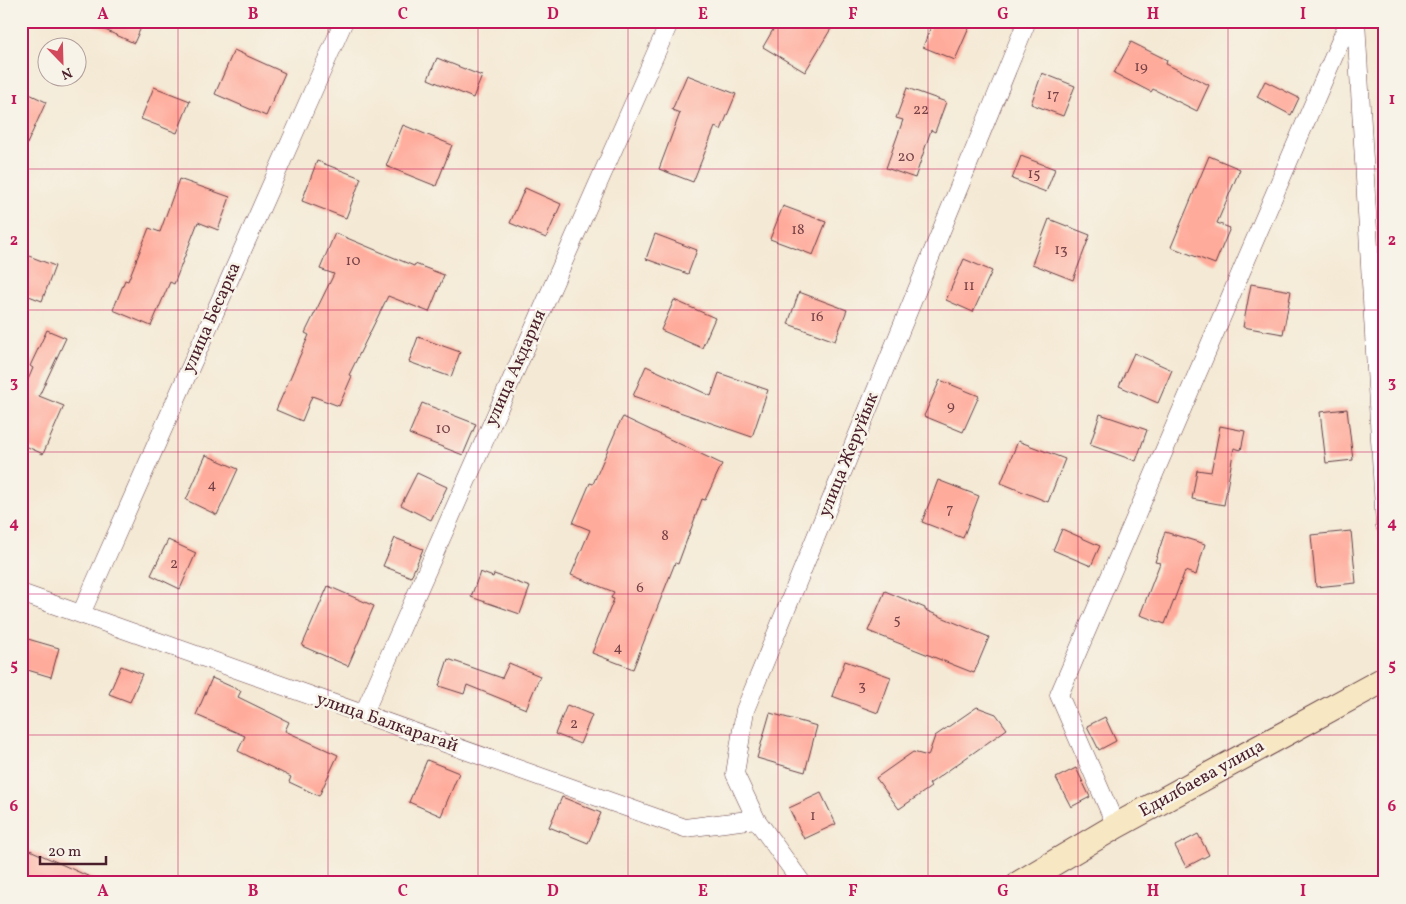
<svg xmlns="http://www.w3.org/2000/svg" width="1406" height="904" font-family="Vollkorn,serif">
<rect width="100%" height="100%" fill="#f7f3e8"/>
<filter id="ink" filterUnits="userSpaceOnUse"><feTurbulence type="fractalNoise" baseFrequency=".02" numOctaves="2"/><feDisplacementMap in="SourceGraphic" scale="10" xChannelSelector="R" yChannelSelector="G"/><feConvolveMatrix kernelMatrix="1 2 1 2 8 2 1 2 1" color-interpolation-filters="sRGB"/></filter>
<filter id="wash" filterUnits="userSpaceOnUse"><feTurbulence type="fractalNoise" baseFrequency=".0096" numOctaves="4" result="noise"/><feDisplacementMap in="SourceGraphic" scale="20" xChannelSelector="R" yChannelSelector="G"/><feGaussianBlur stdDeviation="1.12" result="paint"/><feColorMatrix in="noise" values="0 0 0 0 0 0 0 0 0 0 0 0 0 0 0 0 0 1.4 0 .05"/><feComposite in="paint" operator="in"/></filter>
<g filter="url(#wash)">
<rect width="100%" height="100%" fill="#f4e9d4"/>
<g id="blocks">
<path fill="#ffab9b" d="M85 21H144L134 43Z
M778 21H821L832 27 805 72 763 47Z
M933 21H953L969 28 955 60 923 47Z
M1131 42 1167 60 1166 64 1209 85 1197 111 1153 89 1151 92 1114 73Z
M234 50 285 73 266 116 215 94Z
M437 58 482 76 473 98 428 79Z
M1042 73 1075 86 1063 116 1031 104Z
M687 75 736 94 721 130 715 127 693 182 659 169 680 113 672 110Z
M1265 81 1299 98 1291 115 1257 97Z
M154 87 190 101 177 133 141 119Z
M907 88 946 102 935 132 931 130 915 178 886 168 903 120 896 118Z
M21 90 46 102 21 157Z
M403 125 452 145 436 186 386 166Z
M1021 156 1055 169 1046 192 1012 179Z
M1209 156 1240 169 1217 223 1230 228 1215 264 1171 247Z
M317 161 361 178 346 218 302 201Z
M179 179 230 197 218 230 198 222 174 284 170 282 151 326 113 310 125 280 128 281 149 228 160 232Z
M525 188 561 204 546 238 510 223Z
M783 206 826 222 813 255 770 239Z
M1049 219 1090 235 1073 280 1032 264Z
M335 233 414 266 415 264 444 275 429 312 388 296 349 375 352 376 339 406 312 396 302 421 276 410 309 335 305 333 334 274 320 269Z
M655 234 697 250 688 274 646 259Z
M21 253 55 266 42 301 21 293Z
M964 259 992 271 973 312 946 300Z
M1251 284 1291 291 1283 334 1243 327Z
M799 292 847 310 835 341 788 324Z
M674 300 715 318 702 348 661 330Z
M47 330 66 338 39 396 64 406 43 454 21 444V388L24 389 33 368 30 366Z
M418 337 460 352 451 377 409 362Z
M1134 353 1172 370 1158 403 1119 386Z
M646 366 711 396 719 373 768 390 752 437 633 396Z
M940 380 979 396 963 432 924 416Z
M422 403 476 424 463 455 409 434Z
M1347 409 1353 460 1326 463 1320 412Z
M1100 414 1147 430 1136 461 1090 445Z
M623 417 722 464 705 500 702 499 678 564 675 563 633 669 592 653 614 599 611 598 614 592 571 575 590 530 573 523 590 483 593 484 618 426Z
M1220 426 1245 431 1241 450 1234 448 1224 505 1192 499 1197 470 1211 472Z
M1018 441 1065 459 1048 502 1001 483Z
M206 455 238 469 217 515 186 500Z
M417 473 447 487 431 520 401 505Z
M938 480 979 496 963 538 922 522Z
M1062 529 1100 546 1091 566 1053 550Z
M1351 531 1356 583 1316 587 1311 535Z
M1165 532 1205 544 1196 575 1185 571 1165 624 1140 615 1160 563 1155 562Z
M395 538 423 549 411 577 383 566Z
M168 540 196 553 180 589 151 575Z
M480 572 493 577 494 574 530 587 520 614 471 597Z
M328 586 374 606 348 666 302 646Z
M885 591 925 608V610L989 637 974 673 868 631Z
M21 637 59 648 51 677 21 668Z
M448 659 502 678 509 663 540 676 526 709 467 685 464 694 439 686Z
M845 661 891 677 878 713 832 696Z
M121 666 142 674 130 702 109 694Z
M212 678 241 691 238 697 289 722 285 731 338 755 319 796 289 782 291 777 238 751 245 736 196 715Z
M567 705 592 715 580 744 555 734Z
M977 707 996 714 1007 729 929 784 931 787 899 809 876 778 913 752 928 756 935 736Z
M770 713 817 726 805 772 757 758Z
M1105 717 1116 741 1099 750 1087 726Z
M427 760 459 773 441 816 409 802Z
M1076 768 1090 797 1071 807 1056 778Z
M821 793 836 824 804 839 789 808Z
M562 797 601 813 588 843 549 827Z
M1198 834 1209 855 1186 867 1175 846Z
M30 850 103 883H21V869Z"/>
</g>
</g>
<g filter="url(#ink)">
<use href="#blocks" fill-opacity="0" stroke="#643d44" stroke-width="1"/>
<g fill="none" stroke-linecap="round" stroke-linejoin="round">
<defs>
<path id="street" d="M1356 21 1385 526
M21 593 685 828 756 819
M81 614 344 21
M363 715 670 21
M1116 826 1059 695 1349 21
M802 883 756 819 735 774 745 710 1027 21"/>
<path id="secondary" d="M1020 883 1116 826 1385 679"/>
</defs>
<use href="#street" stroke="#643d44" stroke-width="19"/>
<use href="#secondary" stroke="#643d44" stroke-width="27"/>
<use href="#street" stroke="#fff" stroke-width="18"/>
<use href="#secondary" stroke="#f7e8c3" stroke-width="25"/>
</g>
</g>
<path fill="none" stroke="#c2185b" stroke-width="1" stroke-opacity="0.55" d="M178 21V883M328 21V883M478 21V883M628 21V883M778 21V883M928 21V883M1078 21V883M1228 21V883M21 169H1385M21 310H1385M21 452H1385M21 594H1385M21 735H1385"/>
<g text-anchor="middle" dominant-baseline="central" stroke-width="5" stroke-linejoin="round" paint-order="stroke">
<g font-size="15" fill="#774247">
<text x="1141" y="67">19</text>
<text x="1053" y="95">17</text>
<text x="921" y="110">22</text>
<text x="906" y="157">20</text>
<text x="1034" y="174">15</text>
<text x="798" y="230">18</text>
<text x="1061" y="250">13</text>
<text x="353" y="261">10</text>
<text x="969" y="286">11</text>
<text x="817" y="317">16</text>
<text x="951" y="406">9</text>
<text x="443" y="429">10</text>
<text x="212" y="485">4</text>
<text x="950" y="509">7</text>
<text x="665" y="536">8</text>
<text x="174" y="564">2</text>
<text x="640" y="588">6</text>
<text x="897" y="620">5</text>
<text x="618" y="648">4</text>
<text x="862" y="686">3</text>
<text x="574" y="724">2</text>
<text x="813" y="816">1</text>
</g>
<g font-size="18" fill="#4a1f2b" stroke="#f7f3e8">
<text transform="translate(212 318) rotate(-66)">улица Бесарка</text>
<text transform="translate(516 368) rotate(-66)">улица Акдария</text>
<text transform="translate(849 455) rotate(-68)">улица Жеруйык</text>
<text transform="translate(387 723) rotate(19)">улица Балкарагай</text>
<text transform="translate(1202 779) rotate(-29)">Едилбаева улица</text>
</g>
</g>
<rect width="1406" height="904" fill="none" stroke="#f7f3e8" stroke-width="55"/>
<g transform="translate(62 62) rotate(157)"><circle r="24" fill="#f7f3e8" stroke="#b29e9c"/>
<path d="M0-4L9 19L0 12L-9 19Z" fill="#d1495b"/>
<text y="-8" font-size="14" font-weight="bold" text-anchor="middle" fill="#4a1f2b">N</text>
</g>
<path d="M40 856v8h66v-8" fill="none" stroke="#4a1f2b" stroke-width="2.5"/>
<text x="48" y="856" font-size="15" fill="#4a1f2b" stroke="#f7f3e8" stroke-width="4" paint-order="stroke">20 m</text>
<rect x="28" y="28" width="1350" height="848" fill="none" stroke="#c2185b" stroke-width="2"/>
<g font-size="16" text-anchor="middle" font-weight="bold" fill="#c2185b">
<text x="103" y="19">A</text>
<text x="253" y="19">B</text>
<text x="403" y="19">C</text>
<text x="553" y="19">D</text>
<text x="703" y="19">E</text>
<text x="853" y="19">F</text>
<text x="1003" y="19">G</text>
<text x="1153" y="19">H</text>
<text x="1303" y="19">I</text>
<text x="14" y="104">1</text>
<text x="1392" y="104">1</text>
<text x="14" y="245">2</text>
<text x="1392" y="245">2</text>
<text x="14" y="387">3</text>
<text x="1392" y="387">3</text>
<text x="14" y="528">4</text>
<text x="1392" y="528">4</text>
<text x="14" y="670">5</text>
<text x="1392" y="670">5</text>
<text x="14" y="811">6</text>
<text x="1392" y="811">6</text>
<text x="103" y="896">A</text>
<text x="253" y="896">B</text>
<text x="403" y="896">C</text>
<text x="553" y="896">D</text>
<text x="703" y="896">E</text>
<text x="853" y="896">F</text>
<text x="1003" y="896">G</text>
<text x="1153" y="896">H</text>
<text x="1303" y="896">I</text>
</g>
</svg>
